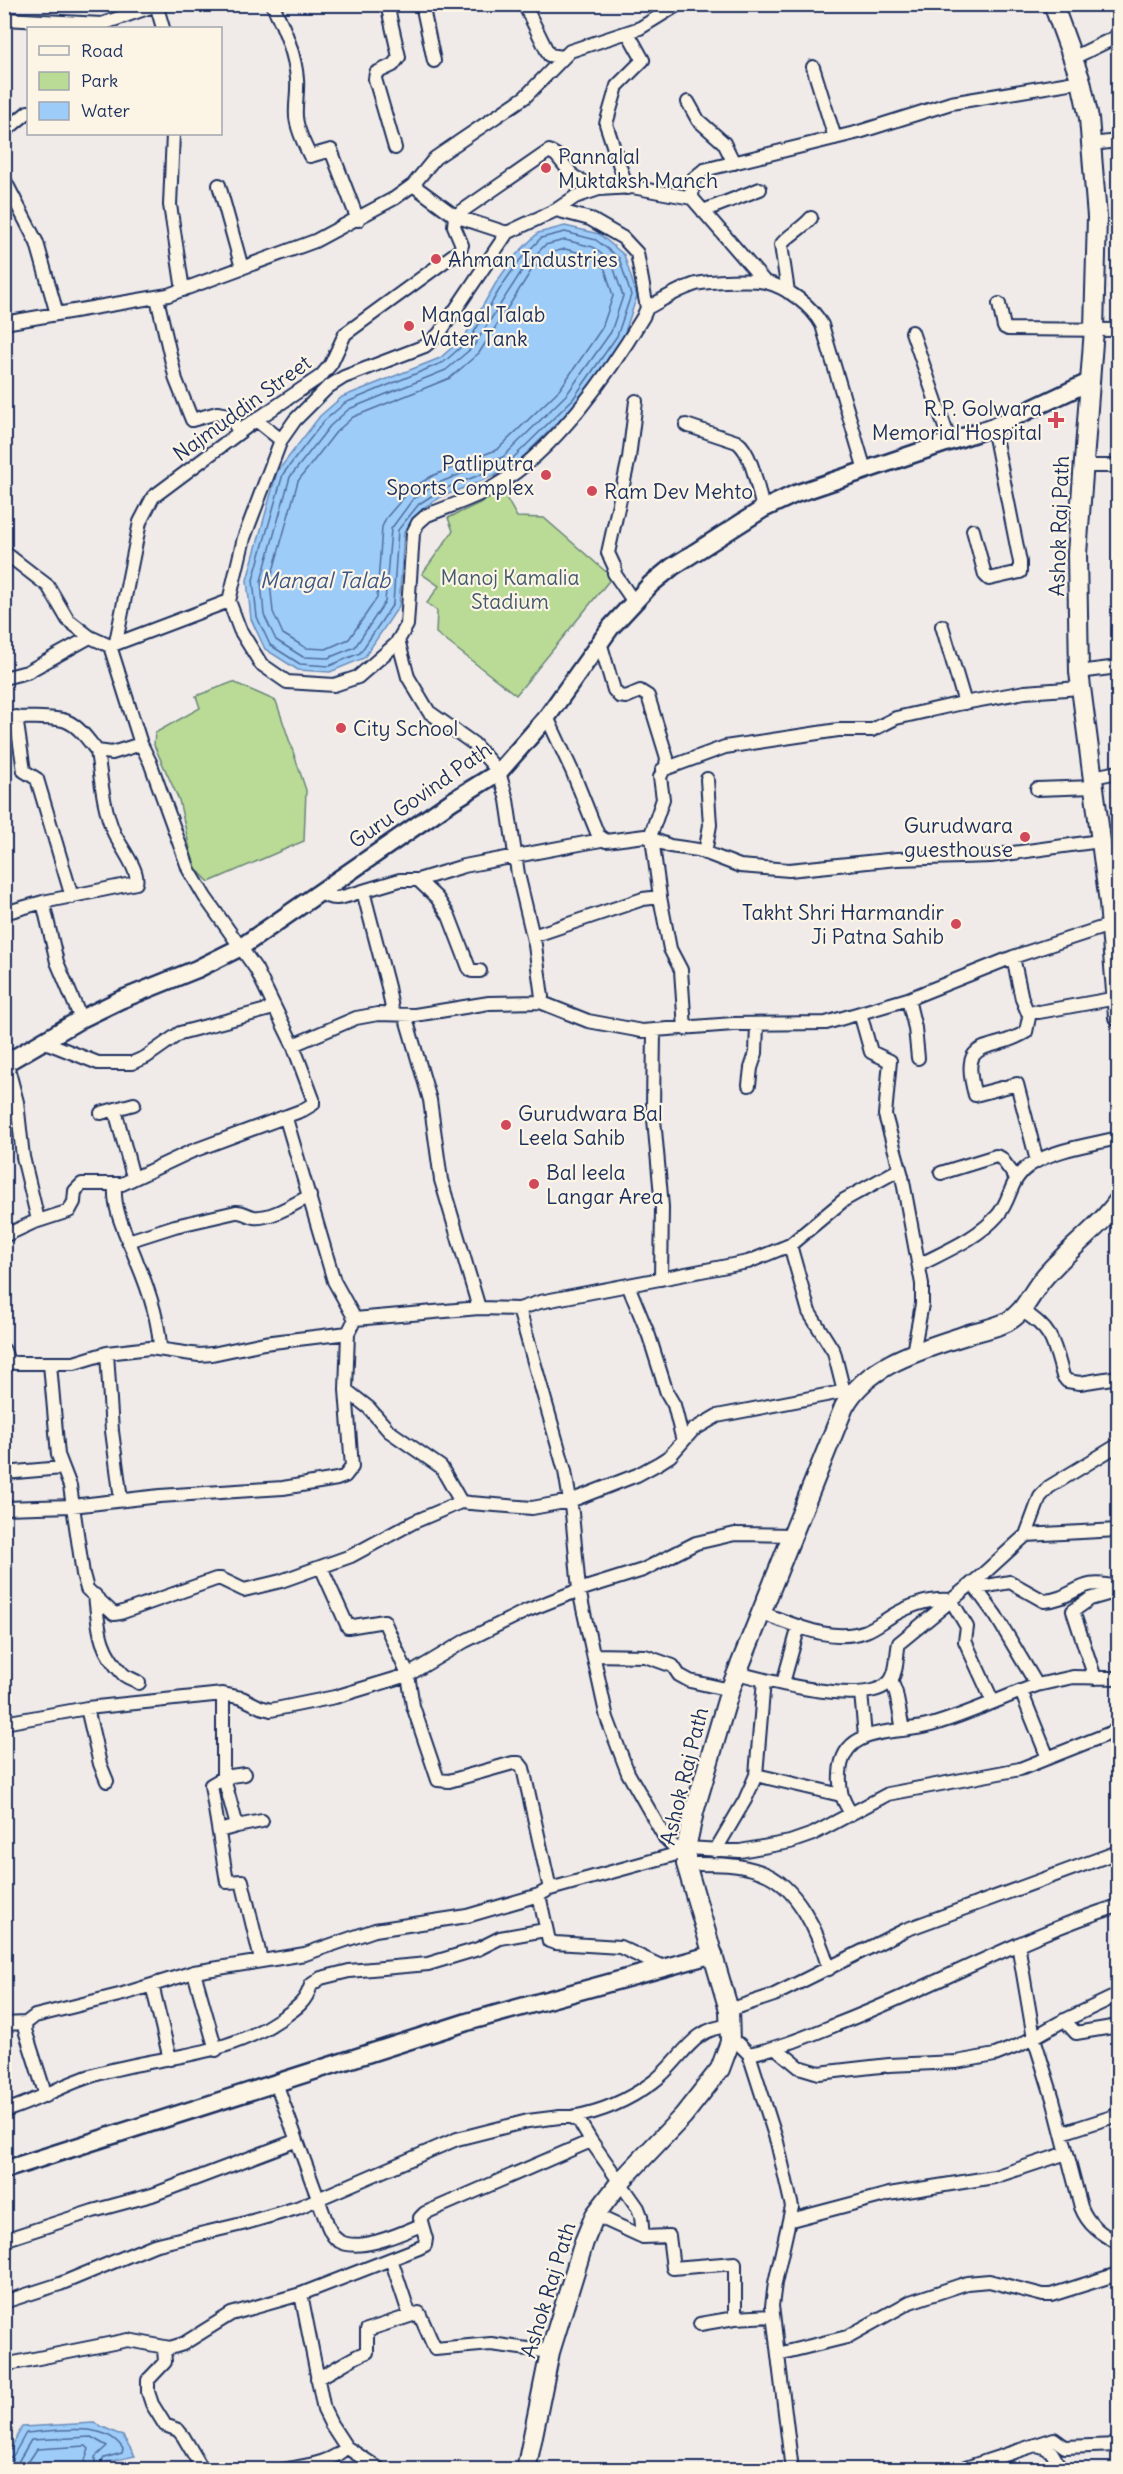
<svg xmlns="http://www.w3.org/2000/svg" width="1123" height="2474" font-family="Delius,sans-serif">
<rect width="100%" height="100%" fill="#f0ebe9"/>
<filter id="ink" filterUnits="userSpaceOnUse"><feTurbulence type="fractalNoise" baseFrequency=".0167" numOctaves="2"/><feDisplacementMap in="SourceGraphic" scale="12" xChannelSelector="R" yChannelSelector="G"/><feConvolveMatrix kernelMatrix="1 2 1 2 8 2 1 2 1" color-interpolation-filters="sRGB"/></filter>
<g filter="url(#ink)">
<path fill="#b9db95" stroke="#6a857a" stroke-width="1.5" d="M503 492 517 517 544 518 612 577 516 695 436 633 437 611 427 603 439 586 422 574 453 531 448 518Z
M233 682 276 701 306 790 304 841 209 882 194 867 179 800 154 745 155 733 200 708 196 696Z"/>
<path fill="#9eccf9" stroke="#6a8dbb" stroke-width="1.5" d="M565 226 599 234 624 255 637 296 623 338 577 403 511 469 441 497 423 508 404 532 399 606 364 658 330 672 298 670 265 649 251 619 247 580 277 472 320 416 342 397 440 358 465 336 496 283 514 257 538 233Z
M94 2423 123 2436 135 2456 107 2462 109 2469H5V2454L9 2452 22 2427Z"/>
<g fill="none" stroke-linecap="round" stroke-linejoin="round">
<path stroke="#4f6e9c" stroke-width="1.5" d="M565 232 596 240 619 258 631 295 617 336 573 399 507 464 439 491 419 504 398 530 393 604 360 653 329 666 300 664 270 645 257 617 253 580 283 474 324 421 345 403 444 362 470 339 501 287 519 261 541 238Z
M565 240 593 247 612 263 623 296 611 332 567 394 503 457 436 484 413 499 391 529 385 602 355 647 328 658 303 657 276 640 264 615 261 581 290 477 330 426 349 409 446 370 473 347 525 266 545 245Z
M565 249 589 255 605 269 613 296 602 328 560 389 498 449 432 476 411 489 386 518 382 527 377 598 349 639 326 649 306 648 283 634 273 612 270 582 298 481 336 432 353 417 450 378 479 353 531 271 550 253Z
M4 2459 13 2456 26 2433C55 2431 106 2420 123 2449L122 2453 104 2458 101 2463 103 2470
M4 2466 18 2462 31 2440 91 2437 107 2446 95 2457V2470
M23 2470 37 2449 86 2446 89 2449 85 2460 86 2470"/>
<defs>
<path id="street" d="M156 4 163 28
M272 4C284 27 295 53 297 79 298 92 295 104 296 117 297 129 304 144 310 156L331 150 358 220
M387 4 399 57 393 65 376 73 375 79 395 148
M422 4 434 61
M524 4 549 55 563 57
M4 19 102 24
M99 28 102 24 159 4
M1073 58 1118 36
M813 67 835 138
M688 102 698 120 724 143 734 163
M4 132 28 112
M173 134 170 205 183 290
M1091 144 1118 141
M4 179 37 243 57 314
M219 185 242 268
M627 188 606 124 617 86 643 60 628 33
M692 198 693 179 704 170 859 132 951 103 1081 81
M556 210 575 197 599 189 632 187 692 198 764 281
M703 211 760 189
M455 216 549 151 556 155 574 177 599 189
M788 292 781 245C788 235 802 229 811 218
M157 298 176 380 192 420 217 413 229 415 238 430 256 420 281 440
M999 304 1004 327 1008 329 1118 330
M647 308C662 300 679 289 696 284 710 281 753 279 765 282 787 287 812 306 822 325L865 470
M4 323 168 295 315 241 395 198 413 185 435 158 525 97 570 51 640 28 679 4
M912 332 950 442
M686 425 737 442C752 452 758 490 763 509
M1083 466H1118
M973 530 985 575 989 579 1020 572V562L993 427
M4 552 48 586 68 620 90 637 110 646 141 744 150 762 189 870 205 897 256 969 293 1045 356 1018 378 1014 415 1015 489 1003 540 1002 542 997 535 945 518 874 507 800 499 772 474 744 429 712 408 677 398 640
M229 601 240 630 261 664 287 682 334 685 358 677 396 644 407 625 413 533 418 523 427 515C450 506 475 498 495 486 554 452 609 374 643 317L647 308 637 253 623 238 590 219 556 210 507 233 455 216 413 185
M634 602 614 573 615 568 608 553 629 458 636 401
M942 626 965 703
M116 642 140 522 153 497 256 420 321 376 331 364 345 334 460 250 462 245 454 226 455 216
M600 642 614 690 619 696 626 697 640 691 648 696 667 758 666 765 660 777 663 799 650 837
M110 646 229 601 244 538 281 440 295 420 328 387 344 377 425 346 439 334 507 233
M1079 672 1118 667
M4 678 27 672 90 637
M16 717 24 771 37 779 72 897
M547 717 573 773 598 835 606 841 645 836 670 846 698 850 740 866 789 870 897 859 991 856 1100 841
M4 719C16 717 56 717 66 721 79 726 89 741 97 751L112 753 141 744
M662 770 725 747 838 730H872L896 718 958 704 1025 692 1080 688
M1093 777 1118 772
M1037 789 1094 787
M652 838 660 897 670 949 681 970 685 1029
M705 853 710 825 707 779
M418 880 464 866 601 840
M321 892C333 904 348 895 363 891
M43 902 57 962 81 1019
M4 913 43 902 136 883C140 871 120 846 114 833 103 808 101 778 97 751
M533 936 643 899 660 897
M1013 957 1022 999 1027 1011 1039 1012 1117 998
M908 999 915 1028 918 1058
M540 1002 588 1021 642 1031 733 1024 826 1023 908 999 1013 957 1110 925
M1030 1012 1026 1032C990 1054 958 1035 975 1095L1017 1084 1037 1161
M860 1013 871 1052 890 1061 885 1115 902 1176 922 1284V1304L913 1353
M393 1014 388 987 363 891 400 880H418L437 898 449 916 469 968 472 971H480
M405 1015 430 1100 441 1180 479 1308 519 1309 565 1471 572 1513 579 1590 607 1718 628 1773 665 1838 685 1857
M654 1031 653 1108 662 1207 661 1279
M50 1044 98 1063H132L146 1057 180 1033 274 1008
M293 1045 313 1099V1104L303 1110 287 1116V1122L334 1281 355 1319 479 1308
M8 1068 17 1102 23 1157 38 1220
M749 1085 751 1068 756 1053 757 1024
M115 1110 133 1177
M101 1113 134 1104
M941 1173 996 1156 1001 1158 1016 1178
M115 1186C113 1213 128 1237 137 1262 148 1288 159 1320 160 1348
M4 1236 32 1223 69 1211 74 1202 75 1191 82 1184H122L190 1152 287 1116
M128 1241 175 1226 236 1212C243 1211 247 1216 254 1217 272 1219 295 1203 310 1196
M790 1245 809 1312 834 1352 844 1392
M919 1265C946 1251 978 1238 998 1215 1012 1198 1009 1179 1030 1165 1055 1149 1090 1145 1118 1138
M628 1285 649 1336 667 1393 674 1405 683 1441
M519 1309 540 1302 748 1262 790 1245 844 1200 900 1169
M1022 1311C1053 1329 1054 1344 1063 1376L1067 1381 1080 1383 1118 1377
M355 1319 348 1333 346 1390 369 1408 389 1431 441 1467 461 1502 470 1503 532 1508 570 1501 637 1475 659 1463 670 1456 693 1430 717 1416 857 1389
M4 1350 8 1362 17 1363H74L107 1353
M50 1364 58 1455 70 1486 83 1574 87 1589 114 1614 120 1613 216 1579H221L244 1590 281 1581 351 1556 414 1522 461 1502
M4 1473 62 1468
M121 1500 112 1431 107 1353 150 1348 199 1355 212 1354 264 1343 348 1333
M4 1508 72 1506 160 1496 283 1488 337 1479 345 1476 352 1467 346 1390
M1026 1535 1118 1530
M321 1567 348 1627 384 1621 408 1675 413 1706 438 1780 449 1781 513 1763H519L523 1768 550 1889 680 1853
M972 1583 996 1616 1037 1685 1021 1691 1048 1758
M976 1588 1010 1582 1044 1601C1076 1599 1079 1575 1118 1588
M95 1595C99 1629 98 1648 123 1674 127 1678 134 1679 139 1683
M762 1613C793 1624 832 1644 866 1631 874 1628 882 1622 890 1617 908 1606 929 1598 951 1600L967 1627 965 1641 993 1702
M594 1655 645 1656 673 1666 679 1675 690 1681 730 1690
M737 1673C768 1681 870 1709 891 1680 898 1670 896 1654 899 1643L981 1576 1026 1535 1040 1497 1049 1487 1118 1445
M1095 1678 1073 1611 1090 1599 1118 1591
M891 1680 896 1693 903 1730
M783 1683 799 1626
M1037 1685 1073 1677 1118 1678
M861 1693 865 1736
M223 1694V1778L211 1785 227 1882 242 1881 261 1960
M87 1708 100 1764 107 1781
M4 1723 87 1708 223 1694 242 1698 260 1707 271 1710 335 1697 408 1675 465 1641 526 1611 579 1590 643 1570 696 1543 735 1534 793 1535
M756 1775 764 1680
M224 1777 245 1774
M851 1813C842 1800 839 1790 840 1774 842 1724 896 1735 931 1725 962 1716 991 1703 1021 1691
M237 1826 262 1821
M219 1831 237 1826 223 1775
M686 1848 740 1851 790 1842 813 1834 888 1794 1020 1769 1118 1730
M715 1851 745 1800 756 1775 841 1795
M686 1864C711 1864 738 1863 761 1872 798 1885 819 1935 829 1969
M546 1891 539 1895 549 1941 555 1943 620 1947 665 1968
M1018 1944 1034 2038 1053 2099 1081 2207C1088 2225 1101 2234 1118 2243
M194 1972 216 2050
M152 1985 170 2059
M729 2010 774 1995 905 1930 1118 1852
M1064 2020 1076 2033 1118 2026
M4 2024 26 2023
M730 2042 739 2044 749 2054 777 2142 792 2207 775 2283 772 2306 792 2470
M776 2048 799 2067 819 2073 889 2065 956 2062 995 2055 1020 2045 1059 2023 1118 1995
M749 2054C780 2048 810 2035 840 2023 933 1987 1022 1936 1118 1906
M276 2083 328 2226C330 2231 333 2238 339 2241 359 2253 402 2233 421 2225
M46 2096 25 2030 26 2023 35 2016 123 1994 194 1972 305 1954 375 1930 467 1916 539 1895
M4 2111C36 2102 63 2084 94 2075 161 2054 221 2060 282 2018 297 2008 306 2002 311 1985L321 1978 349 1971 428 1964 478 1949 500 1938 545 1930
M572 2117C602 2112 629 2100 653 2082 682 2061 691 2027 730 2026
M1062 2133 1118 2115
M595 2215 643 2237 669 2236 673 2268 735 2263V2318L773 2316
M791 2220 889 2194 994 2177 1067 2153
M4 2240 93 2211 152 2195 295 2141
M391 2259 410 2316
M301 2294 419 2248 425 2245 426 2239 420 2218 425 2213 591 2141 638 2208 641 2216 643 2237
M4 2302 60 2284 154 2245 242 2224 297 2208 457 2139 528 2121 560 2117H572L579 2121 591 2141
M700 2324 735 2318
M164 2348 165 2362 148 2380V2392L152 2404 165 2425 178 2430 183 2436 203 2470
M778 2354 847 2337 910 2302 967 2283 989 2281 1043 2295H1051L1118 2274
M4 2365 128 2340 170 2348 183 2344 231 2314 301 2294 324 2410 331 2424 346 2447C332 2464 302 2466 282 2470
M317 2378C335 2371 349 2358 367 2352V2330L419 2313 435 2349 491 2344 550 2352
M1035 2445C1052 2447 1054 2455 1060 2470
M346 2447 381 2470
M959 2470 1054 2439 1065 2447 1118 2445"/>
<path id="secondary" d="M4 1064 81 1019 120 1000 197 969 241 947 452 801 499 772 547 717 611 627 651 584 672 567 763 509 795 494 993 427 1089 382
M4 2170 467 2022 714 1954"/>
<path id="primary" d="M1053 4 1081 81 1089 118 1097 217 1094 329 1077 554 1079 672 1109 903 1118 1017
M526 2470 550 2352 584 2242 595 2215 621 2181 683 2116 720 2069 730 2042 729 2010 686 1864V1848L694 1812 730 1690 844 1407C868 1362 928 1348 972 1333 984 1330 997 1327 1007 1322 1025 1312 1030 1295 1042 1280 1065 1251 1097 1231 1118 1201"/>
</defs>
<use href="#street" stroke="#1b2f5e" stroke-width="16"/>
<use href="#secondary" stroke="#1b2f5e" stroke-width="21"/>
<use href="#primary" stroke="#1b2f5e" stroke-width="22"/>
<use href="#street" stroke="#fcf5e5" stroke-width="12"/>
<use href="#secondary" stroke="#fcf5e5" stroke-width="16"/>
<use href="#primary" stroke="#fcf5e5" stroke-width="18"/>
</g>
</g>
<g fill="#d1495b" stroke="#fcf5e5" stroke-width="2">
<circle cx="546" cy="168" r="6"/>
<circle cx="436" cy="259" r="6"/>
<circle cx="409" cy="326" r="6"/>
<path d="M1053 411h6v6h6v6h-6v6h-6v-6h-6v-6h6z"/>
<circle cx="546" cy="475" r="6"/>
<circle cx="592" cy="491" r="6"/>
<circle cx="341" cy="728" r="6"/>
<circle cx="1025" cy="837" r="6"/>
<circle cx="956" cy="924" r="6"/>
<circle cx="506" cy="1125" r="6"/>
<circle cx="534" cy="1184" r="6"/>
</g>
<g text-anchor="middle" dominant-baseline="central" stroke-width="4.5" stroke-linejoin="round" paint-order="stroke">
<g font-size="21" fill="#1b2f5e" stroke="#fcf5e5" text-anchor="start">
<text x="558" y="156">Pannalal<tspan x="558" dy="24">Muktaksh Manch</tspan></text>
<text x="448" y="259">Ahman Industries</text>
<text x="421" y="314">Mangal Talab<tspan x="421" dy="24">Water Tank</tspan></text>
<text x="1042" y="408" text-anchor="end">R.P. Golwara<tspan x="1042" dy="24">Memorial Hospital</tspan></text>
<text x="534" y="463" text-anchor="end">Patliputra<tspan x="534" dy="24">Sports Complex</tspan></text>
<text x="604" y="491">Ram Dev Mehto</text>
<text x="353" y="728">City School</text>
<text x="1013" y="825" text-anchor="end">Gurudwara<tspan x="1013" dy="24">guesthouse</tspan></text>
<text x="944" y="912" text-anchor="end">Takht Shri Harmandir<tspan x="944" dy="24">Ji Patna Sahib</tspan></text>
<text x="518" y="1113">Gurudwara Bal<tspan x="518" dy="24">Leela Sahib</tspan></text>
<text x="546" y="1172">Bal leela<tspan x="546" dy="24">Langar Area</tspan></text>
</g>
<g font-size="21" fill="#1b2f5e" stroke="#fcf5e5">
<text transform="translate(242 408) rotate(-36)">Najmuddin Street</text>
<text transform="translate(1059 526) rotate(-88)">Ashok Raj Path</text>
<text transform="translate(420 795) rotate(-35)">Guru Govind Path</text>
<text transform="translate(684 1776) rotate(-76)">Ashok Raj Path</text>
<text transform="translate(548 2290) rotate(-73)">Ashok Raj Path</text>
</g>
<g font-size="21" fill="#425a6c" stroke="#fcf5e5">
<text x="510" y="577">Manoj Kamalia<tspan x="510" dy="24">Stadium</tspan></text>
</g>
<g font-size="22" font-style="italic" fill="#3c5685" stroke="#fcf5e5">
<text x="325" y="580">Mangal Talab</text>
</g>
</g>
<rect width="1123" height="2474" fill="none" stroke="#fcf5e5" stroke-width="24"/>
<rect x="12" y="12" width="1099" height="2450" fill="none" stroke="#1b2f5e" stroke-width="2" filter="url(#ink)"/>
<rect x="27" y="27" width="195" height="108" fill="#fcf5e5" stroke="#a2a6af" stroke-width="1.5"/>
<rect x="39" y="46" width="30" height="9" fill="#fcf5e5" stroke="#a2a6af" stroke-width="1.5"/>
<text x="81" y="57" font-size="18" fill="#1b2f5e">Road</text>
<rect x="39" y="72" width="30" height="18" fill="#b9db95" stroke="#a2a6af" stroke-width="1.5"/>
<text x="81" y="87" font-size="18" fill="#1b2f5e">Park</text>
<rect x="39" y="102" width="30" height="18" fill="#9eccf9" stroke="#a2a6af" stroke-width="1.5"/>
<text x="81" y="117" font-size="18" fill="#1b2f5e">Water</text>
</svg>
